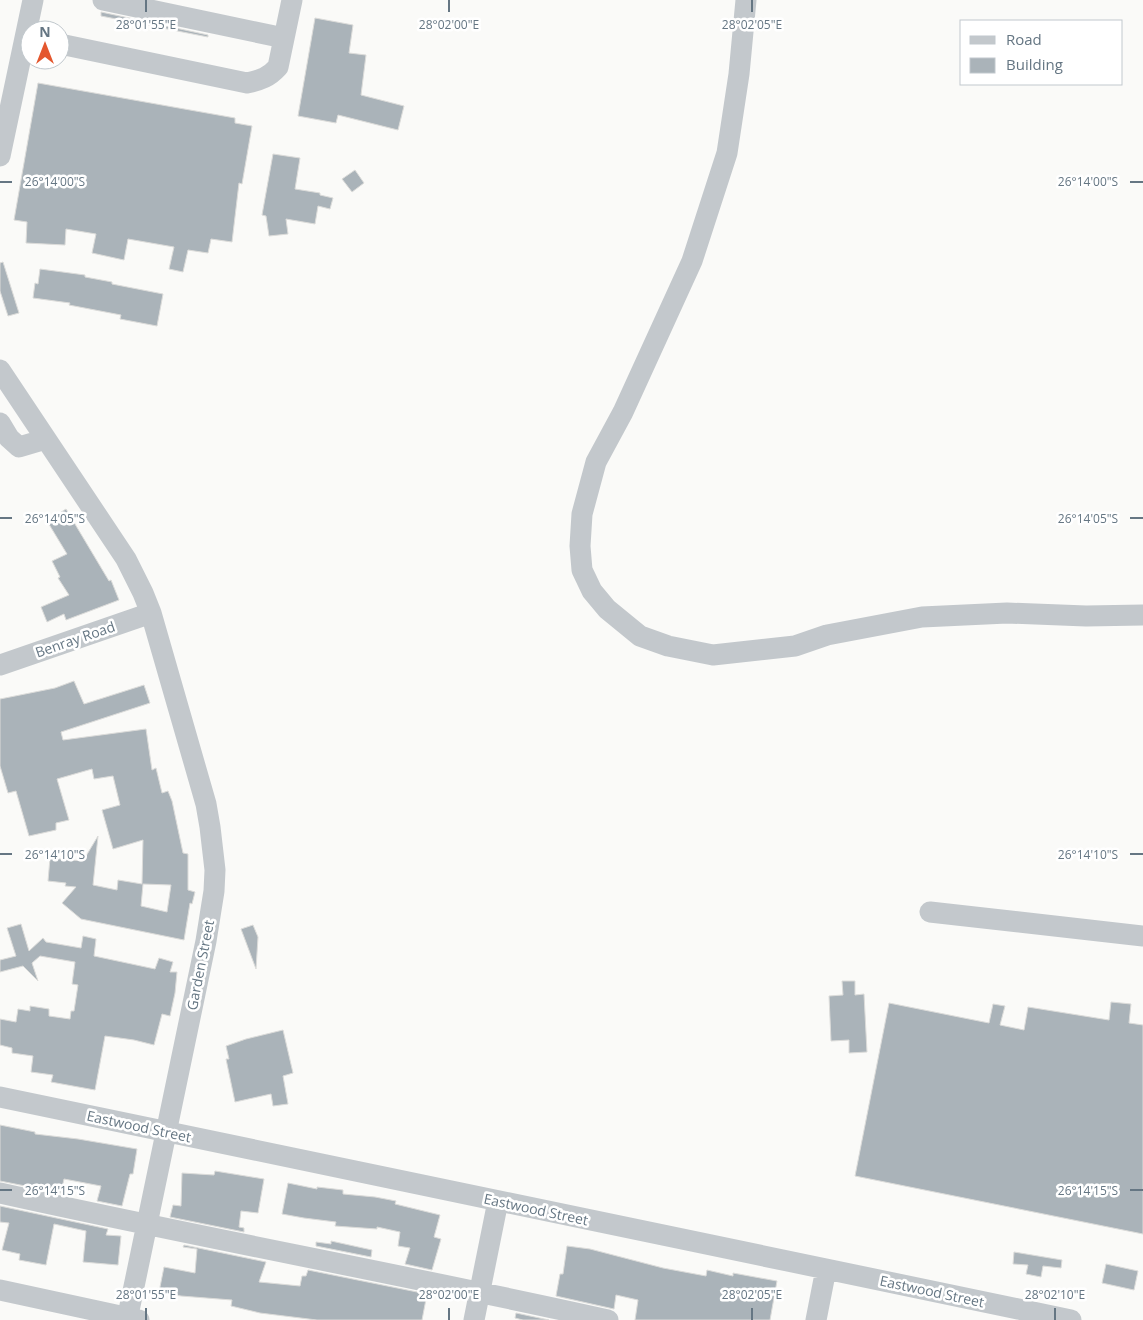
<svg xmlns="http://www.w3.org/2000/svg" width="1143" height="1320" font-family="'Open Sans',sans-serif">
<rect width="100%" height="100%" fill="#fafaf8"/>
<path fill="#aab3b9" stroke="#dcdcda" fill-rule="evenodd" d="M101 12 208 35V37L101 16Z
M315 18 353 25 349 53 366 55 361 95 404 106 398 130 338 115 336 123 298 116Z
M38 83 235 118V123L252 126 242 184 239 183 232 242 211 239 208 253 188 250 183 272 169 269 174 247 128 239 124 260 92 253 96 234 66 229 65 245 26 243 27 222 14 220Z
M273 154 300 158 295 189 320 193V195L333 198 330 209 318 206 315 224 286 219 288 234 269 236 266 216 262 215Z
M355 170 364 183 352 192 342 179Z
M3 262 19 313 8 316 0 291V263Z
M40 269 85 275V277L112 282V284L163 294 157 326 120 319 121 315 69 305 70 303 33 298 35 283 38 284Z
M66 509 109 581 111 580 119 600 66 620 64 614 47 622 41 607 69 595 58 578 60 577 52 561 67 554 47 521Z
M74 681 84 704 144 685 150 703 61 732 63 740 146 729 152 770 156 768 162 793 168 791 172 801 183 853 188 854V890L195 892 192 904 190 903 184 940 81 919 62 903 76 887 65 886 66 883 48 881 50 858 83 861 98 836 93 885 117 890 118 880 142 884 143 840 113 849 102 810 120 805 113 776 94 779 92 769 57 779 69 820 56 823V830L29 836 16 791 8 793 0 766V699L55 688ZM143 884 171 885 167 912 141 906Z
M21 924 29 951 43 938 46 942 81 948 83 936 96 939 94 956 155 969 159 958 173 962 170 972H177L175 993 170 1016 162 1014 154 1045 134 1040 105 1036 95 1090 51 1082 53 1075 31 1072 33 1056 12 1053V1048L0 1045V1019L16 1022 18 1009 30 1011V1006L49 1009V1016L70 1019 71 1011H74L78 985 72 984 75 962 40 956 32 963 38 981 23 966 0 972V960L16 956 7 928Z
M253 925 258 937 256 969 241 929Z
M842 981H855V995L864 994 867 1052 849 1053V1040L831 1041 829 996 843 995Z
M1111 1002 1131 1004 1129 1023 1143 1025V1234L855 1176 889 1003 989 1023 993 1004 1005 1006 1000 1025 1024 1030 1028 1007 1109 1020Z
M283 1030 293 1073 283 1076 288 1104 273 1106 271 1094 235 1102 226 1059H229L226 1046 246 1039Z
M0 1125 35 1132V1134L78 1139 137 1149 133 1174H130L122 1206 97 1201 101 1186 64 1179 61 1193 0 1181Z
M215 1171 264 1179 258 1213 241 1211 239 1227 244 1228V1232L170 1217 173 1205 181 1206 182 1173 214 1175Z
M288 1183 317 1189V1187L343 1190V1194L375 1197 396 1201 395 1204 440 1215 434 1237 441 1239 432 1270 405 1264 410 1248 398 1246 400 1232 377 1227V1229L335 1226 336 1222 304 1218 282 1214Z
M0 1206 108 1229 106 1235 121 1236 118 1265 83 1262 86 1231 54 1224 46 1265 19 1260 20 1254 2 1250 9 1223 0 1222Z
M331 1241 372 1250 371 1257 316 1246V1242L331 1244Z
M184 1245 266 1262 259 1282 300 1286 302 1276H306L308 1270 427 1294 422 1320H317L260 1313 231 1306 232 1300 181 1296 159 1292 164 1267 195 1273 197 1249 183 1247Z
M567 1246 590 1249 663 1268 706 1276 707 1270 733 1276V1273L777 1281 770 1320H635L638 1300 616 1295 614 1309 556 1296 560 1274H563Z
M1014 1252 1062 1260 1061 1268 1043 1266 1041 1277 1026 1274 1028 1265 1013 1264Z
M1106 1264 1138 1271 1134 1290 1102 1283Z
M516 1313 530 1316 549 1320H523L515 1318Z"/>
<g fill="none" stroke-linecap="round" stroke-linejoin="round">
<path stroke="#c3c8cc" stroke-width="21" d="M103 0 284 38
M746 0 739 74 727 153 692 261 623 412 596 462 582 514 580 546 582 570 592 591 607 609 640 636 668 646 713 655 795 646 827 635 922 617 1007 613 1086 616 1143 615
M60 44 247 83C261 80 269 77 278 67L292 0
M0 156 33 0
M0 370 126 559 143 593 151 613 206 804 210 827 215 870 214 891 206 941 127 1320
M0 423 9 438 19 447 46 439
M0 665 151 613
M930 912 1143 936
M0 1097 1071 1320
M0 1193C202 1238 406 1275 608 1320
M0 1290 139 1320
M474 1320 498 1201
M816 1320 826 1269"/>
</g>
<path fill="none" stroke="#657683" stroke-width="2" d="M146 0V12M449 0V12M752 0V12M0 182H12M1130 182H1143M0 518H12M1130 518H1143M0 854H12M1130 854H1143M0 1190H12M1130 1190H1143M146 1308V1320M449 1308V1320M752 1308V1320M1055 1308V1320"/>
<g text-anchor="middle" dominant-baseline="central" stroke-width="5" stroke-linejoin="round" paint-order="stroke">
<g font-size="14" fill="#657683" stroke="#fff">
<text transform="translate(75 639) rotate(-19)">Benray Road</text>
<text transform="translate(200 965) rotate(-79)">Garden Street</text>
<text transform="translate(139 1126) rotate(12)">Eastwood Street</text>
<text transform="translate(536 1209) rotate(12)">Eastwood Street</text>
<text transform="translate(932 1291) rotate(12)">Eastwood Street</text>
</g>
</g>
<g font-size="12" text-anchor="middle" fill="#657683" stroke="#fff" stroke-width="5" stroke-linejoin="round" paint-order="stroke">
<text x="146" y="29">28°01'55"E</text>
<text x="449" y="29">28°02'00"E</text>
<text x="752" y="29">28°02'05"E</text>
<text x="55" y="186">26°14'00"S</text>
<text x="1088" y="186">26°14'00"S</text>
<text x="55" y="523">26°14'05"S</text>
<text x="1088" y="523">26°14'05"S</text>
<text x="55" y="859">26°14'10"S</text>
<text x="1088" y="859">26°14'10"S</text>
<text x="55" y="1195">26°14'15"S</text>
<text x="1088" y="1195">26°14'15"S</text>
<text x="146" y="1299">28°01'55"E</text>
<text x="449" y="1299">28°02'00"E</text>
<text x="752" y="1299">28°02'05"E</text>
<text x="1055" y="1299">28°02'10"E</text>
</g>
<rect x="960" y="20" width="162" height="65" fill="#ffffff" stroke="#c1c8cd"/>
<rect x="970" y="36" width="25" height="8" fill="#c3c8cc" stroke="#c1c8cd"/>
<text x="1006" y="45" font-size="15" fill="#657683">Road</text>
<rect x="970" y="58" width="25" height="15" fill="#aab3b9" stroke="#c1c8cd"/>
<text x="1006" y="70" font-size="15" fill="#657683">Building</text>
<g transform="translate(45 45)"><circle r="24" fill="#ffffff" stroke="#c1c8cd"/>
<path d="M0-4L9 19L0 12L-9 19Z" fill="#e4572e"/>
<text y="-8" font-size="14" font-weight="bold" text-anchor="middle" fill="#657683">N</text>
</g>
</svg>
